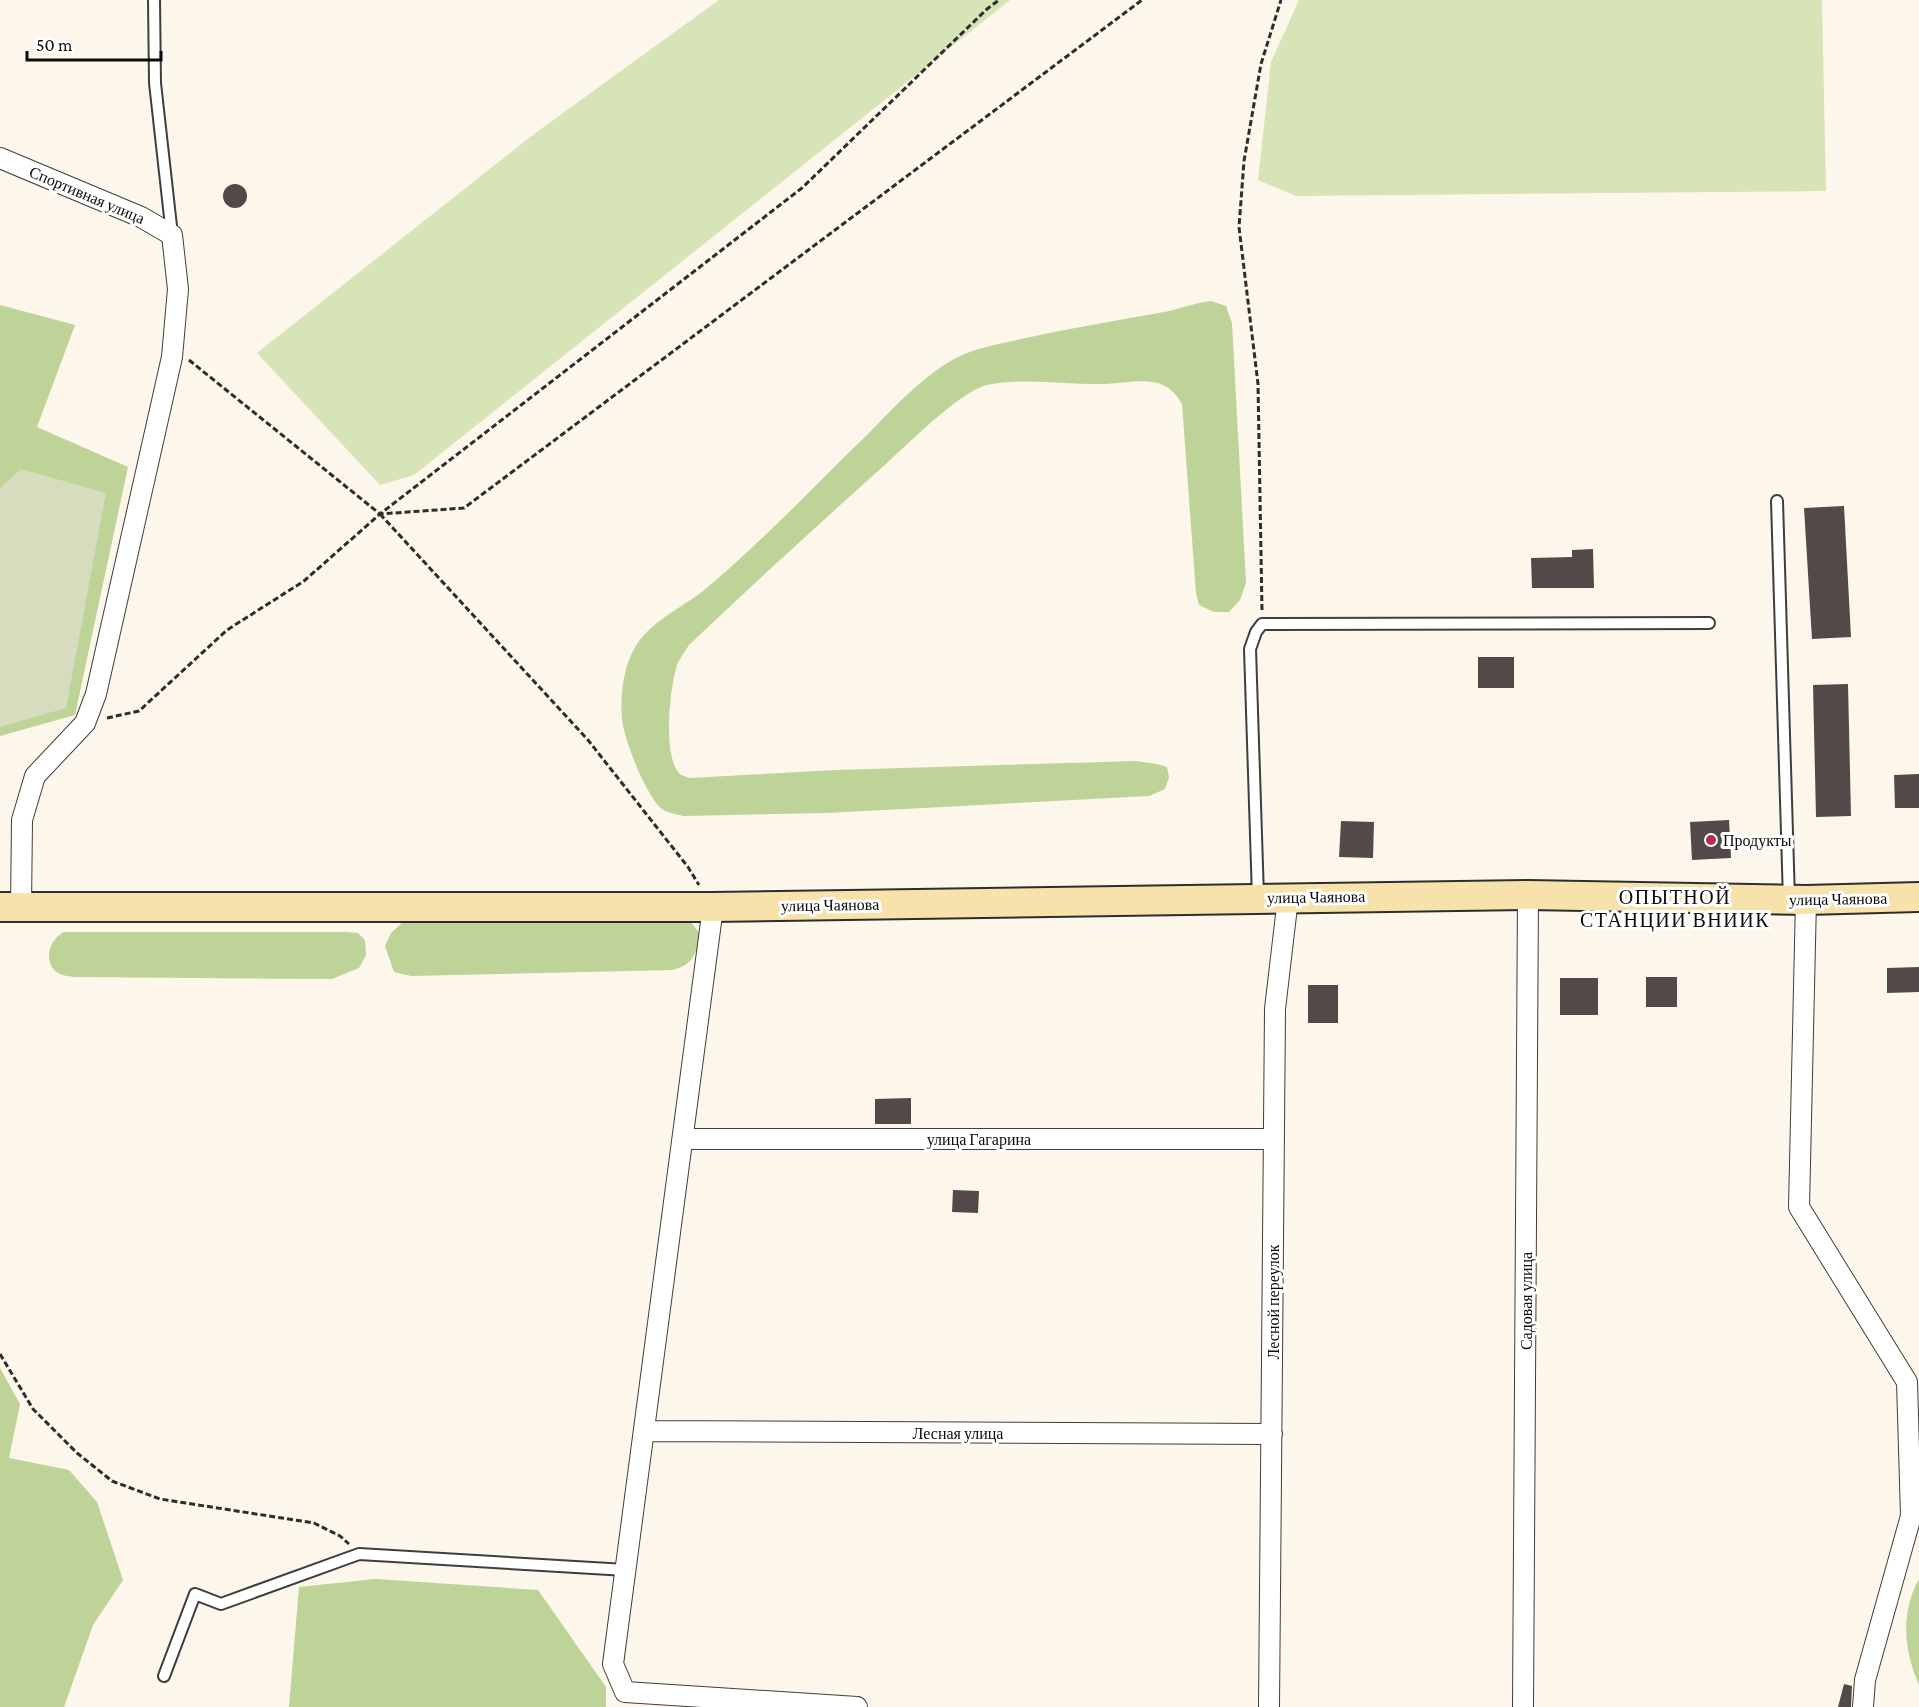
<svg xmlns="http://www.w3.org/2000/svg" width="1919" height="1707" font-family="'Crimson Pro',serif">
<rect width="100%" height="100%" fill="#fdf6ea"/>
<path fill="#d6e4b7" d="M719 0H1010L414 475 380 485 257 353 534 134Z
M1299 0H1822L1826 191 1296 196 1258 180 1271 62Z"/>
<path fill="#bdd398" d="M1211 301 1226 306 1232 323 1246 583 1240 600 1229 612H1214L1199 605 1196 593 1182 404C1164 372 1137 383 1105 384 1066 385 1026 377 987 385 962 390 908 444 887 463 820 523 754 583 689 645 685 651 680 658 677 665 670 687 662 757 680 774 681 775 687 777 689 778L837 770 1136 761 1157 764 1167 767 1169 777 1165 789 1149 796 827 813 683 816C677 814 667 813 662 809 646 796 624 740 622 719 620 697 623 669 634 649 649 622 680 609 703 591 761 543 813 487 867 435 895 407 921 377 956 358 975 348 1000 344 1021 339 1067 329 1113 321 1159 313 1177 310 1193 303 1211 301Z
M0 305 75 325 37 427 128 467 75 715 0 736Z
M673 918 691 922 700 934C695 955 695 963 673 970L411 976 394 972 385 946 391 933 404 921Z
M64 932H346L358 933 365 940 366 955 359 968 332 979 75 977C70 976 64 976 60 974 42 965 48 940 64 932Z
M0 1368 20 1404 9 1458 69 1470 97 1502 123 1580 93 1625 64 1707H0Z
M375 1579 538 1590 606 1687V1707H289L299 1587Z
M1919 1579V1685C1904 1651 1900 1613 1919 1579Z"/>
<path fill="#d8dcbe" d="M21 469 106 493 66 708 0 727V488Z"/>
<path fill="#524a48" d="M223 196a12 12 0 1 1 24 0a12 12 0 1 1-24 0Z
M1844 506 1851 637 1812 639 1804 508Z
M1593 549 1594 588H1532L1531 558 1572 557V550Z
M1478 657H1514V688H1478Z
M1848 684 1851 816 1816 817 1813 685Z
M1919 774V808H1895L1894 775Z
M1729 820 1731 858 1692 860 1690 822Z
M1341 821 1374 822 1373 858 1339 857Z
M1919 967V992L1887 993V968Z
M1646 977H1677V1007H1646Z
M1560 978H1598V1015H1560Z
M1308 985H1338V1023H1308Z
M911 1098V1124H875V1099Z
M953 1190 979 1191 978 1213 952 1212Z
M1844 1684 1852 1686 1851 1707H1838Z"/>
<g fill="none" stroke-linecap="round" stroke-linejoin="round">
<defs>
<path id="lane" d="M154 0 155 83 172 235
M1777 501 1789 900
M1258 897 1250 649 1256 632 1262 624 1709 623
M164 1676 195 1594 221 1604 359 1554 626 1570"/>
<path id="street" d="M0 158 141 217 172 235 178 289 172 357 96 694 85 723 35 776 22 820 21 907
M1806 900 1799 1207 1907 1382 1911 1516 1865 1680 1863 1707
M713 907 613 1664 625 1692 857 1707
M683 1139H1274
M644 1431 1272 1434
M1269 1707 1275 1009 1288 898
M1523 1707 1528 895"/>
<path id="secondary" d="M0 907H713L1528 895 1806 900 1919 897"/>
</defs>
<use href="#lane" stroke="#3e3e3e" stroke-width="14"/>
<use href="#street" stroke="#3e3e3e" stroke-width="22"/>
<use href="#secondary" stroke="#2d2d2d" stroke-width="32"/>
<path stroke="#2d2d2d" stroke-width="3" stroke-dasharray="6 3" stroke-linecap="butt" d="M189 360 380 514 464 508 1142 0
M380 514 588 740 688 867 699 885
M1262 610 1258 384 1239 227 1244 161 1261 64 1281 0
M107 718 139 711 227 630 304 581 380 514 802 188 987 9 999 0
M0 1354 33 1409 77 1453 112 1481 160 1499 314 1523 340 1536 349 1544"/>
<use href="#lane" stroke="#fff" stroke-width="10"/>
<use href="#street" stroke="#fff" stroke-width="20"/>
<use href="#secondary" stroke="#f8e2ab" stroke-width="28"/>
</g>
<circle fill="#ae304c" stroke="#fff" stroke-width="2" cx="1711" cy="840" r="6"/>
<g text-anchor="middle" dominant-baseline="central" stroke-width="6" stroke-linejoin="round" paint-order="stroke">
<g font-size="16" fill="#0b0b0b" stroke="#fff">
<text transform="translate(87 195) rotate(23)">Спортивная улица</text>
<text transform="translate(1316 897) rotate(-1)">улица Чаянова</text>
<text transform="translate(1838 899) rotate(-1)">улица Чаянова</text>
<text transform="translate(830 905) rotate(-1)">улица Чаянова</text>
<text x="979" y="1139">улица Гагарина</text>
<text transform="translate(1526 1301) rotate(-90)">Садовая улица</text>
<text transform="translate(1273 1302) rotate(-90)">Лесной переулок</text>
<text x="958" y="1433">Лесная улица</text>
</g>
<g font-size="16" fill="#0b0b0b" stroke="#fff" text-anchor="start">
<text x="1723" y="840">Продукты</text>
</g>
<g font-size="20" letter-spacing="1.5" fill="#0b0b0b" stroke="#fff">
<text x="1675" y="897">ОПЫТНОЙ<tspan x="1675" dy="23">СТАНЦИИ ВНИИК</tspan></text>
</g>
</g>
<path d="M27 51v9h134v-9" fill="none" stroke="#0b0b0b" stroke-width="3"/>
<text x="36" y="51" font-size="18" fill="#0b0b0b" stroke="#ffffff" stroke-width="4.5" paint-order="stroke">50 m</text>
</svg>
